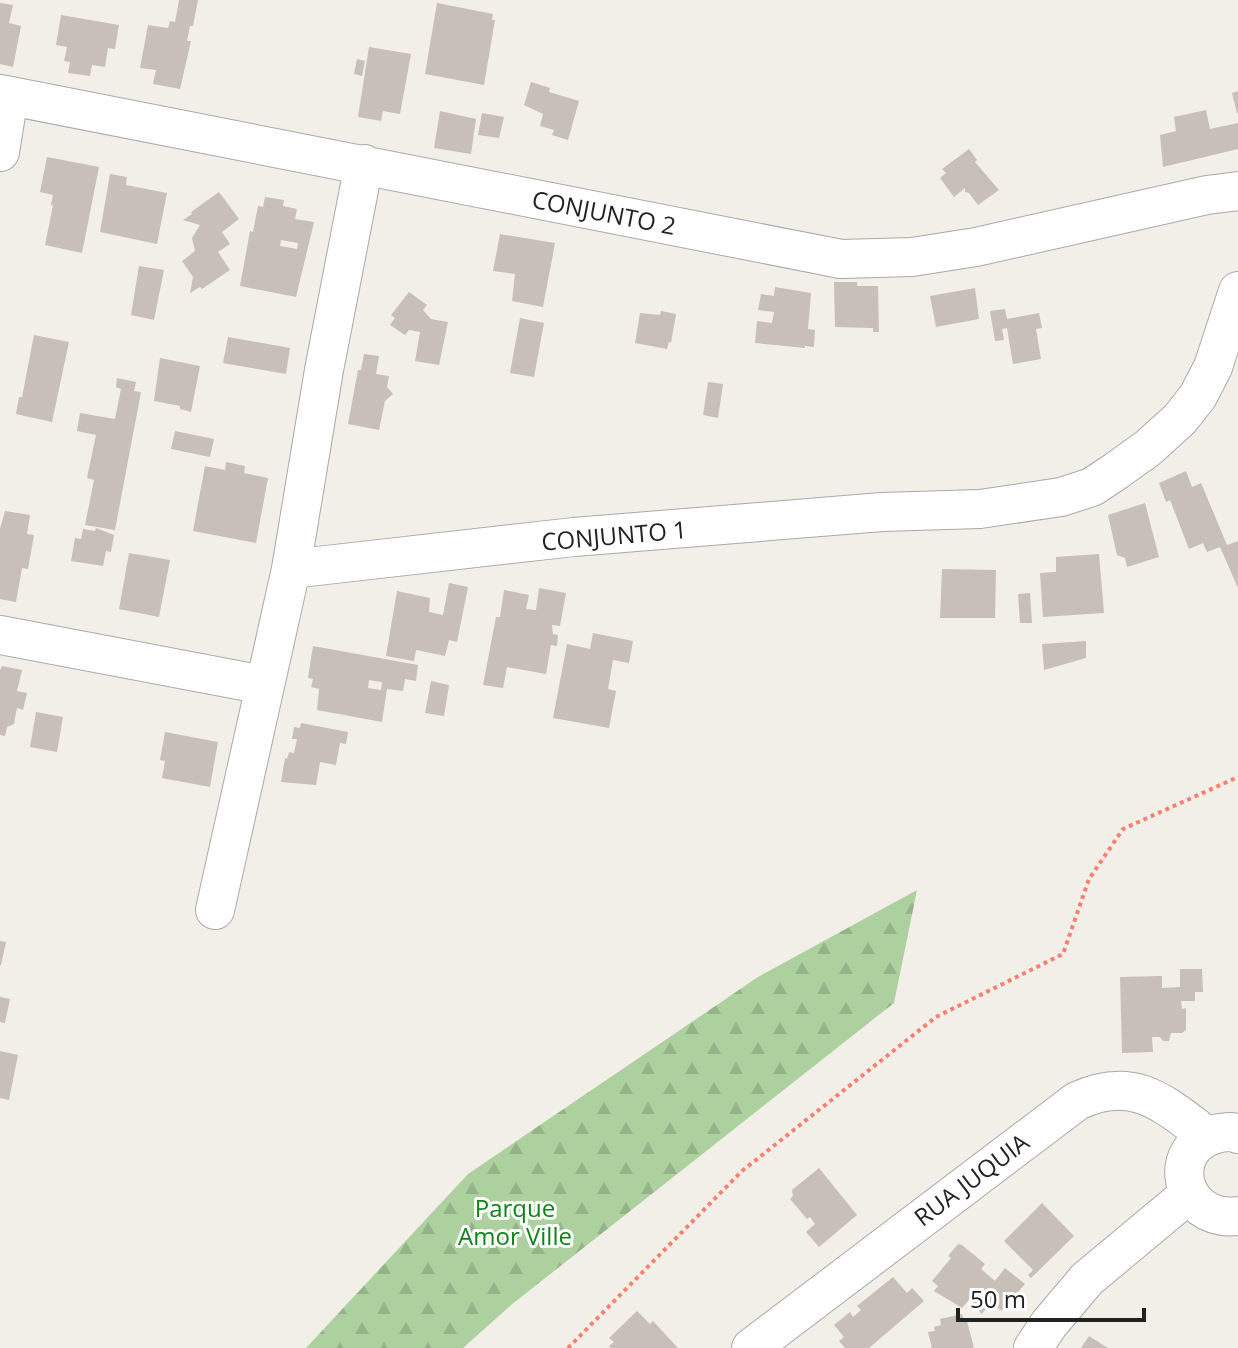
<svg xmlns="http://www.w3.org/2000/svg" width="1238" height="1348" font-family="'Open Sans',sans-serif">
<defs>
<pattern id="forest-firs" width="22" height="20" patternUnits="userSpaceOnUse" patternTransform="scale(2)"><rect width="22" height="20" fill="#add19e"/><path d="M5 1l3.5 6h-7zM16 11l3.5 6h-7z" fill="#95b388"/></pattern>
</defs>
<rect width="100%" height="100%" fill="#f2efe9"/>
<path fill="url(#forest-firs)" d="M917 890 894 1003 511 1305 463 1348H306L468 1174 758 977Z"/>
<path fill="#c7bfb8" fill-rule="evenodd" d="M179 0H198L193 26H190L187 41H191L180 89 153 84 156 70 140 68 148 25 168 28 170 21 175 22Z
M0 3 13 5 9 23 21 26 13 67 0 64Z
M437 3 493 14 492 20H495L484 85 425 74Z
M61 15 119 25 115 49 108 48 105 67 92 65 90 76 68 73 70 62 64 61 67 47 56 45Z
M369 47 411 54 400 114 383 111 381 121 358 117Z
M357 59 365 61 362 76 354 74Z
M531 82 550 88 549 92 579 101 568 140 552 135 554 130 540 126 543 114 524 105Z
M1238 91V113H1237L1232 93Z
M1206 110 1210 129 1238 123V149L1163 167 1160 135 1176 131 1174 117Z
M440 111 476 119 471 154 434 148Z
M482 113 504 117 499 138 478 135Z
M969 149 977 160 975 162 999 190 978 205 969 193 965 192V188L954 197 940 178 946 173 942 169Z
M47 157 99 167 82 253 45 245 53 205H51L53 195 40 192Z
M110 174 127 177 126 185 167 193 157 244 100 232Z
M219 192 239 219 222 232 230 244 218 252 230 270 202 289 200 287 190 293 193 277 182 261 195 251 192 238 200 225 183 220 192 214 191 212Z
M265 197 284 200 283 206 297 209 295 219 314 222 296 297 240 286 250 231 253 232 258 206 263 207ZM281 240 298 243 297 249 280 246Z
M500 234 555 243 543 307 512 301 515 274 493 271Z
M139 266 164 270 154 320 131 315Z
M834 282H857V286H878L879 332H873V328L835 327Z
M775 287 811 293 808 329 815 330 814 347 805 346V348L755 343 757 321 772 323 774 312 758 310 761 294 774 296Z
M975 288 979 319 936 327 930 296Z
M409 292 427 305 423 310 431 319 448 322 439 365 415 361 420 332 409 330 405 335 390 325 395 318 391 315Z
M1005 309 1007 319 1039 313 1042 328 1036 329 1041 359 1013 364 1007 328 1002 329 1004 340 995 341 990 311Z
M661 311 676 314 671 343 669 342 667 349 635 343 640 313 660 315Z
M520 318 544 323 534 377 510 373Z
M34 335 69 342 52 422 16 414 19 397H22Z
M228 337 290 348 286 374 223 363Z
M364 354 379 356 376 374 389 376 387 387 393 394 385 401 379 430 348 424 358 370H361Z
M160 358 200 366 191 412 180 409V406L154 401Z
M117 378 136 382 134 391 141 392 115 530 85 525 94 480 87 478 96 435 77 431 80 413 115 419 121 389 116 387Z
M708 382 723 384 718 418 703 415Z
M175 431 214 439 210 457 171 449Z
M226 462 245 466 244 473 268 478 256 543 193 531 205 466 225 470Z
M1186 471 1192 487 1201 483 1227 545 1238 541V588L1220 547 1207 552 1203 543 1189 549 1170 500 1166 502 1159 483Z
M1145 503 1159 557 1127 567 1125 558 1117 555 1108 515Z
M5 511 30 515 27 534 34 535 28 569 22 568 16 602 0 599V529Z
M96 528 114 535 111 552 106 551 103 566 71 561 75 538 81 539 83 529 95 531Z
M129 553 170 560 159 617 119 609Z
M1099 554 1104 613 1043 617 1040 573 1056 572V557Z
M942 569 996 570 995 618H940Z
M449 583 468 587 457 642 449 640 445 656 416 650 414 661 386 656 397 591 430 598 429 612 443 615Z
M539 588 566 593 560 626 552 625 553 634 558 635 557 646 551 645 546 674 507 667 503 688 483 685 496 617H500L504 590 529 595 526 609 536 610Z
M1030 593 1032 623H1020L1018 594Z
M593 633 633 641 629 663 613 660 608 689 616 691 609 728 553 718 567 644 590 649Z
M1086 641V658L1044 670 1042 644Z
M313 646 418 665 416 681 405 679 403 691 387 689 382 722 317 710 319 689 311 687 313 679 308 678ZM369 680 382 682 381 690 368 688Z
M2 666 22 670 17 691 27 693 23 710 17 708 14 724 7 727 5 736 0 735V670Z
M431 681 449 685 444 716 425 713Z
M36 712 63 717 57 752 30 747Z
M301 723 348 732 346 744 340 743 336 765 320 762 316 785 281 782 285 758 287 759 289 752 294 753 297 739H292L294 727 300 728Z
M165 732 218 742 210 787 162 778 165 761 160 760Z
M0 941 6 942 1 965H0Z
M1180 969H1202L1203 992H1195V1001H1181L1182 1009 1186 1008V1030L1182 1033H1171L1169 1041H1163L1160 1037H1152L1153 1052 1122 1053 1120 977 1162 976V988L1180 987Z
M0 997 10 999 5 1023 0 1022Z
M0 1051 18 1055 9 1100 0 1098Z
M819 1168 857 1215 819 1247 806 1232 815 1224 810 1217 807 1219 790 1199 793 1196 792 1190Z
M1042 1203 1074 1236 1031 1278 1028 1275 1033 1270 1004 1241Z
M958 1244 962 1245 985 1264 981 1269 995 1281 1005 1268 1025 1284 1002 1311 991 1302 982 1314 968 1301 962 1308 934 1291 938 1286 932 1281 951 1258 948 1256Z
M893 1277 907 1293 912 1288 924 1301 869 1348H845L839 1341 844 1337 834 1325 850 1312 853 1317 861 1310 857 1306Z
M637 1311 650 1324 653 1321 678 1348H611L609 1346 614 1342 609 1338Z
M962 1314 964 1321H967L974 1348H932L928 1332 935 1331 934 1327 941 1325 940 1319Z
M1089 1336 1108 1348H1081Z"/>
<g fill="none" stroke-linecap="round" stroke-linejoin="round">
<defs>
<path id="minor" d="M0 94 841 259 912 257 976 247 1207 195 1238 191
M0 152 9 96
M291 569 574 537 882 512 980 509 1061 497 1092 487 1116 471 1148 448 1180 419 1198 396 1213 367 1238 291
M0 635 264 685
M215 910 291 569 324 370 364 164
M1238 1134C1231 1131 1227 1132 1220 1133 1163 1144 1178 1223 1238 1216
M751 1348 1077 1101C1134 1075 1162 1102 1207 1136
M1033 1348 1049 1324 1087 1279 1189 1194"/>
</defs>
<use href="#minor" stroke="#a9a9a9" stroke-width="40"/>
<path stroke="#fa8072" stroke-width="4" stroke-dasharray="4 4" stroke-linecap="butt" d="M568 1348 742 1171 936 1017 1063 954 1089 879 1123 829 1238 777"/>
<use href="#minor" stroke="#fff" stroke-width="38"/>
</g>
<g text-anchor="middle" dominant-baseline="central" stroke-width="6" stroke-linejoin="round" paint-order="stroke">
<g font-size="24" fill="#222" stroke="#fff">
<text transform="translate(604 212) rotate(11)">CONJUNTO 2</text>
<text transform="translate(614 535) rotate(-5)">CONJUNTO 1</text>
<text transform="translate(971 1179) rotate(-37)">RUA JUQUIA</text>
</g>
<g font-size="24" fill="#0c8416" stroke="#fff">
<text x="515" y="1207">Parque<tspan x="515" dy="28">Amor Ville</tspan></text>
</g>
</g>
<path d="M958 1308v12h186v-12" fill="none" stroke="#222222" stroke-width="4"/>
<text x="970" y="1308" font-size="24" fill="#222222" stroke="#ffffff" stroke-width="6" paint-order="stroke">50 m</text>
</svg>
